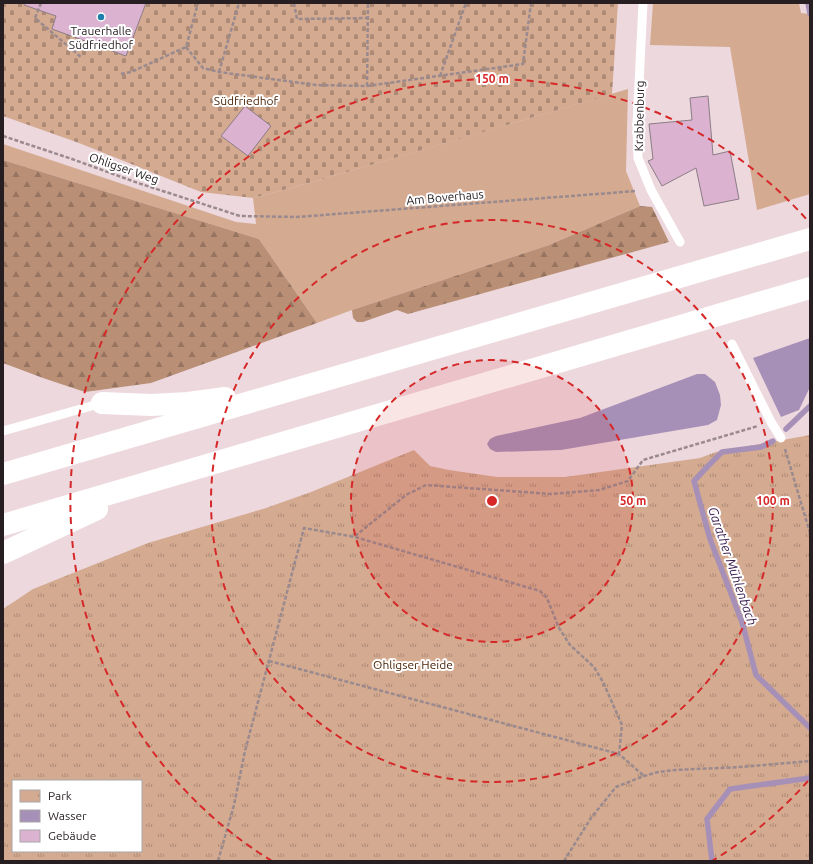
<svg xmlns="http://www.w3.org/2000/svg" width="813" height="864" font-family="Ubuntu,sans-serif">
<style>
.green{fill:#d4aa91}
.forest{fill:url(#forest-firs)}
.cemetery{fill:url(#cemetery-stones)}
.park{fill:url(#park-tufts);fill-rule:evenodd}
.water{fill:#a790b7}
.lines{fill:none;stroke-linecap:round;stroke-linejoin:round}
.stream{stroke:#a790b7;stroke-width:5.5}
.building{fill:#dbb2d0;stroke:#8b7d87}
.path{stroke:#9a8a8e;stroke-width:2.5;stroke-dasharray:4 2;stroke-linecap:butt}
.lane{stroke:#fff;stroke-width:9}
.highway{stroke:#fff;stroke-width:22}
.ring{fill:none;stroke:#d62828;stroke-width:2;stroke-dasharray:7 5}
.poi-dot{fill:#2080ac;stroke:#fff;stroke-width:1.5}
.labels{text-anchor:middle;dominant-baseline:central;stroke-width:4;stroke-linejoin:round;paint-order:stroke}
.poi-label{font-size:12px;fill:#261e20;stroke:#fff}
.park-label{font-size:12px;fill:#461e00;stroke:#fff}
.street-label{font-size:12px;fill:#261e20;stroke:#fff}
.water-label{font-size:13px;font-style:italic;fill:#3a1b4d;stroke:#fff}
.centre{fill:#d62828;stroke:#fff;stroke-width:2}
.ring-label{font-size:12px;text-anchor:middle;font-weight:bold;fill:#d62828;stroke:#fff;stroke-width:4;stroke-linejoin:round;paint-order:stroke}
</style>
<defs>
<pattern id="forest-firs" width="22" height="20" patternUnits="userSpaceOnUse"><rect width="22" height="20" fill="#b98f76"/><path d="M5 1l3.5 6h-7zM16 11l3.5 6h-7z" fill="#967460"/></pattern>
<pattern id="cemetery-stones" width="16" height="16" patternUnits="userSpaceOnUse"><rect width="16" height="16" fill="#d4aa91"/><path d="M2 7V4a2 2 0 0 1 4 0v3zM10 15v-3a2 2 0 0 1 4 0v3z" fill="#ac8a76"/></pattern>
<pattern id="park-tufts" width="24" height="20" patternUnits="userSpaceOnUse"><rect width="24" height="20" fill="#d4aa91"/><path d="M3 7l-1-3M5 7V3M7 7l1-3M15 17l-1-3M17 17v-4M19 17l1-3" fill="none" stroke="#ac8a76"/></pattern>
</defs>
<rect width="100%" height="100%" fill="#edd8dd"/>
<!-- green -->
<path class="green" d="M 653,3 L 799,3 L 801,13 L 810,14 L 810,194 L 757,210 L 730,47 L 650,45 Z
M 628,89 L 626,171 L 640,206 L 549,245 L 352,310 L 317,323 L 259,239 L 3,160 L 3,144 L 236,222 L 256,224 L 253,198 L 313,182 Z"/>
<!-- forest -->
<path class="forest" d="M 3,160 L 259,239 L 317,323 L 151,383 L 85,392 L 43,378 L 3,363 Z
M 640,206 L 652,207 L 669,242 L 408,314 L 397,310 L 363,322 L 357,322 L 353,318 L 352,310 L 549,245 Z"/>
<!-- cemetery -->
<path class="cemetery" d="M 3,3 L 618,3 L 612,94 L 313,182 L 253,198 L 201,192 L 79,143 L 3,116 Z"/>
<!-- park -->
<path class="park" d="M 810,435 L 810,861 L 3,861 L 3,609 L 33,589 L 148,543 L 266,508 L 311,492 L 414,450 L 430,466 L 449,470 L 497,477 L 565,477 L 700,458 L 716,452 ZM 13,781 L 141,781 L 141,851 L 13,851 Z"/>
<!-- water -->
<path class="water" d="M 810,338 L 810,387 L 799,410 L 781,417 L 753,358 Z
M 697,374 L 705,374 L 715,382 L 720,395 L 721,405 L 717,420 L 708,425 L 561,450 L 496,452 L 490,449 L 487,444 L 490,439 L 496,436 L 580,418 Z"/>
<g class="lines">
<!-- stream -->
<path class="stream" d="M 808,3 L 810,14
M 786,429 L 810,406
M 773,441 L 761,447 L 722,452 L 708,466 L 694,481 L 710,539 L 742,622 L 756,675 L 810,728
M 712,861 L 707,819 L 730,789 L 810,778"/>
</g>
<!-- building -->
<path class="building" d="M 24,3 L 146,3 L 126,56 L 52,29 L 56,16 L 24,5 Z
M 708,96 L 713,155 L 730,151 L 739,199 L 704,206 L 696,168 L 662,186 L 648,161 L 653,159 L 649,124 L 692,120 L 690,98 Z
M 245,106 L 271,126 L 248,156 L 221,136 Z"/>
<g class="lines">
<!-- path -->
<path class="path" d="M 41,3 L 35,18 L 82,58
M 294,3 L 297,19 L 368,18
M 186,47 L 203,68 L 219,72 L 316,85 L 367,86 L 523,64 L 531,3
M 219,72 L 239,3
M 121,74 L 131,72 L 186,47 L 198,3
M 440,76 L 466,3
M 367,86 L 368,3
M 3,136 L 72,159 L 138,183 L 240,216 L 297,217 L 636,191
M 785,449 L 810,533
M 355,536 L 406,495 L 426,485 L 551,494 L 599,490 L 628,481 L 643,460 L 758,426
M 269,661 L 619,754 L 644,776
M 218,861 L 234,805 L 245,751 L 304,528 L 355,537 L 540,591 L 547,598 L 559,628 L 570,645 L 594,667 L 603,682 L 622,725 L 619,754
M 564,861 L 591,818 L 616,787 L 644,776 L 658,772 L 675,770 L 741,767 L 810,761"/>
<!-- lane -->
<path class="lane" d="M 643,3 L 637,124 L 638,158 L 651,190 L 680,242
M 732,344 L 771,422 L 781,438
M 3,431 L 102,403"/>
<!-- highway -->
<path class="highway" d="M 102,403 L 151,405 L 188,403 L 225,398
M 3,474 L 810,239
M 3,525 L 810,288
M 3,553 L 97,509"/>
</g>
<!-- distance rings -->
<circle cx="492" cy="501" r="141" fill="#d62828" fill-opacity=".12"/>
<g class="ring">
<circle cx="492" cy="501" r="141"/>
<circle cx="492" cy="501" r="281"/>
<path d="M808 781A422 422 0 0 1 712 861M272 861A422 422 0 1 1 808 221"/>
</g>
<!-- markers -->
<circle class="poi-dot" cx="101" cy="17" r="4"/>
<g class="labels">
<!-- poi labels -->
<g class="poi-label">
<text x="101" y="30">Trauerhalle<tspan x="101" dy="14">Südfriedhof</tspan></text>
</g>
<!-- park labels -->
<g class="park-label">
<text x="246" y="100">Südfriedhof</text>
<text x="413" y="664">Ohligser Heide</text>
</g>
<!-- street labels -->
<g class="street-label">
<text transform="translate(639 116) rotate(-89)">Krabbenburg</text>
<text transform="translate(124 168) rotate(19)">Ohligser Weg</text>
<text transform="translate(445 197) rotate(-5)">Am Boverhaus</text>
</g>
<!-- water labels -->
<g class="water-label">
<text transform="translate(733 566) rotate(71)">Garather Mühlenbach</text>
</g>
</g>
<circle cx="492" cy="501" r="6" class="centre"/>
<g class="ring-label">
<text x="492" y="83">150 m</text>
<text x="633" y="505">50 m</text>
<text x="773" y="505">100 m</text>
</g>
<!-- border -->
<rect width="813" height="864" fill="none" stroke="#261e20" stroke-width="8"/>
<!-- legend -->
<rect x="12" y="780" width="130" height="72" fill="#ffffff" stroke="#a8a5a6"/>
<rect x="20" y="790" width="20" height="12" fill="url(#park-tufts)" stroke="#a8a5a6"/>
<text x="48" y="800" font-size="12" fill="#261e20">Park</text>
<rect x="20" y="810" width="20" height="12" fill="#a790b7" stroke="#a8a5a6"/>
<text x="48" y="820" font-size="12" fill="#261e20">Wasser</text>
<rect x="20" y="830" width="20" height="12" fill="#dbb2d0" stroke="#a8a5a6"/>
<text x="48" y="840" font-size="12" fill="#261e20">Gebäude</text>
</svg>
